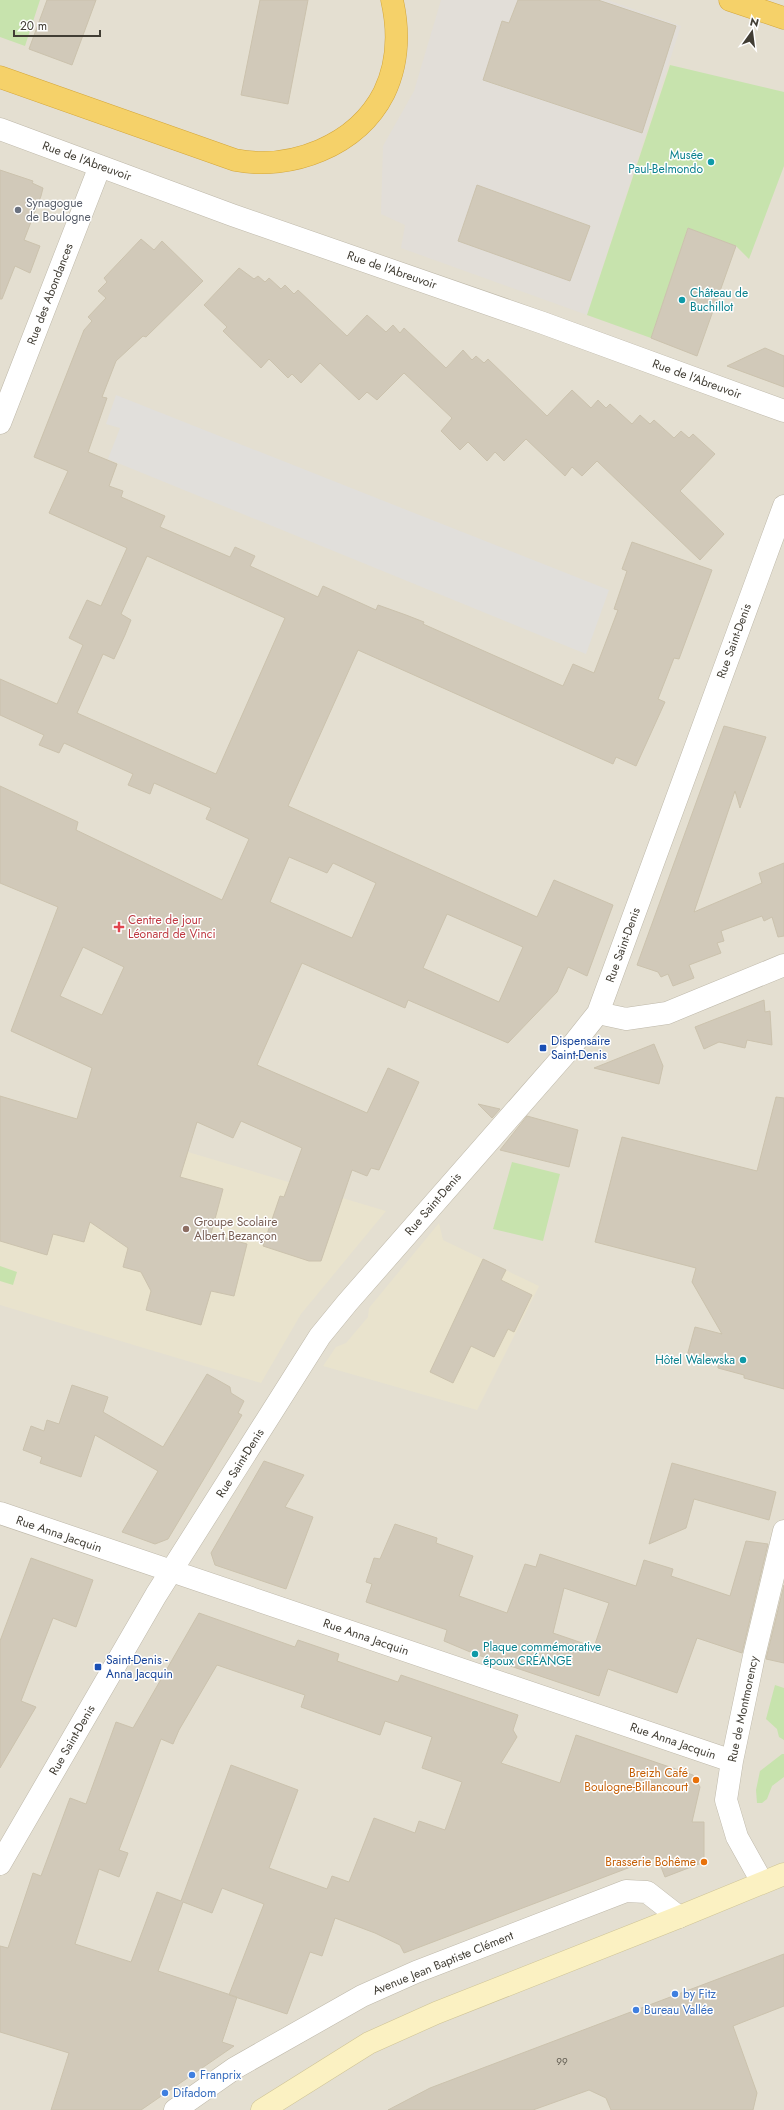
<svg xmlns="http://www.w3.org/2000/svg" width="784" height="2110" font-family="Jost,sans-serif">
<style>
.residential{fill:#e4dfd1}
.industrial{fill:#e2ded8}
.education{fill:#e9e3cd}
.green{fill:#c7e3ad}
.parking{fill:#e1dfdb}
.building{fill:#d1c9b9;stroke:#cbc2ad;fill-rule:evenodd}
.lines{fill:none;stroke-linecap:round;stroke-linejoin:round}
.street-casing{stroke:#beb8a9;stroke-width:23}
.secondary-casing{stroke:#cec395;stroke-width:23}
.highway-casing{stroke:#d3a63a;stroke-width:23}
.street{stroke:#fff;stroke-width:22}
.secondary{stroke:#fbf1c2;stroke-width:22}
.highway{stroke:#f5d169;stroke-width:22}
.culture-dot{fill:#0f9aa8;stroke:#fff;stroke-width:1.5}
.worship-dot{fill:#6b7280;stroke:#fff;stroke-width:1.5}
.health-dot{fill:#e0444e;stroke:#fff;stroke-width:1.5}
.transit-dot{fill:#1a4fb4;stroke:#fff;stroke-width:1.5}
.education-dot{fill:#8d6e63;stroke:#fff;stroke-width:1.5}
.food-dot{fill:#e8710a;stroke:#fff;stroke-width:1.5}
.shop-dot{fill:#3f7fe0;stroke:#fff;stroke-width:1.5}
.labels{text-anchor:middle;dominant-baseline:central;stroke-width:3;stroke-linejoin:round;paint-order:stroke}
.number-label{font-size:10px;fill:#656055}
.culture-label{font-size:12px;fill:#0d838f;stroke:#fff;text-anchor:end}
.street-label{font-size:12px;fill:#413d34;stroke:#fff}
.worship-label{font-size:12px;fill:#5b616d;stroke:#fff;text-anchor:start}
.health-label{font-size:12px;fill:#be3a42;stroke:#fff;text-anchor:start}
.transit-label{font-size:12px;fill:#164399;stroke:#fff;text-anchor:start}
.education-label{font-size:12px;fill:#785e54;stroke:#fff;text-anchor:start}
.food-label{font-size:12px;fill:#c56008;stroke:#fff;text-anchor:end}
.shop-label{font-size:12px;fill:#366cbe;stroke:#fff;text-anchor:start}
</style>
<rect width="100%" height="100%" fill="#f0ede3"/>
<!-- residential -->
<path class="residential" d="M 0,0 L 784,0 L 784,2110 L 0,2110 Z"/>
<!-- industrial -->
<path class="industrial" d="M 441,0 L 608,0 L 681,26 L 587,315 L 401,248 L 405,225 L 381,214 L 383,146 L 414,91 Z"/>
<!-- education -->
<path class="education" d="M 0,1096 L 386,1211 L 301,1314 L 261,1383 L 0,1305 Z
M 439,1223 L 443,1240 L 539,1286 L 477,1410 L 323,1366 L 336,1347 L 346,1343 L 368,1317 L 369,1308 Z"/>
<!-- green -->
<path class="green" d="M 0,0 L 40,0 L 25,46 L 0,37 Z
M 670,65 L 784,92 L 784,166 L 749,259 L 736,246 L 688,228 L 651,338 L 587,315 Z
M 512,1162 L 560,1174 L 543,1241 L 493,1229 Z
M 0,1266 L 17,1272 L 13,1285 L 0,1281 Z
M 775,1685 L 784,1688 L 784,1740 L 779,1737 L 777,1729 L 766,1719 Z
M 782,1754 L 784,1754 L 784,1777 L 772,1786 L 767,1799 L 762,1803 L 757,1803 L 756,1790 L 760,1771 Z"/>
<!-- parking -->
<path class="parking" d="M 116,395 L 609,590 L 586,654 L 108,459 L 120,428 L 106,424 Z"/>
<!-- building -->
<path class="building" d="M 47,0 L 96,0 L 72,65 L 29,49 Z
M 260,0 L 308,0 L 288,104 L 241,95 Z
M 518,0 L 598,0 L 676,26 L 642,133 L 483,80 L 502,21 L 509,23 Z
M 0,170 L 33,181 L 32,183 L 43,188 L 41,196 L 24,240 L 40,246 L 30,273 L 15,266 L 2,299 L 0,299 Z
M 477,185 L 590,226 L 570,281 L 458,241 Z
M 688,228 L 736,246 L 697,356 L 651,338 Z
M 141,239 L 154,250 L 162,241 L 203,281 L 146,337 L 143,336 L 116,361 L 102,397 L 107,398 L 88,452 L 117,464 L 109,486 L 123,491 L 121,497 L 165,516 L 160,527 L 230,557 L 235,547 L 255,556 L 250,566 L 318,597 L 323,586 L 376,610 L 378,605 L 406,615 L 424,622 L 423,624 L 563,686 L 573,664 L 594,673 L 618,610 L 614,609 L 627,571 L 622,569 L 632,542 L 712,570 L 679,659 L 674,658 L 658,699 L 665,702 L 636,766 L 616,757 L 613,764 L 358,650 L 288,806 L 537,917 L 554,880 L 613,905 L 587,976 L 568,967 L 557,992 L 508,1043 L 408,1000 L 405,1008 L 302,963 L 257,1065 L 367,1113 L 388,1068 L 419,1082 L 379,1170 L 371,1168 L 367,1176 L 352,1170 L 321,1261 L 309,1261 L 263,1246 L 280,1196 L 284,1197 L 302,1148 L 241,1121 L 233,1138 L 197,1122 L 180,1177 L 223,1189 L 211,1234 L 247,1244 L 234,1296 L 211,1291 L 201,1325 L 146,1310 L 151,1291 L 141,1272 L 123,1267 L 128,1248 L 90,1222 L 84,1242 L 53,1234 L 47,1255 L 0,1241 L 0,1096 L 77,1119 L 92,1068 L 11,1031 L 58,907 L 0,883 L 0,786 L 78,822 L 76,830 L 222,900 L 249,839 L 206,819 L 211,808 L 154,783 L 150,794 L 128,785 L 133,774 L 64,743 L 59,753 L 39,745 L 44,735 L 0,715 L 0,679 L 57,704 L 83,645 L 69,638 L 87,600 L 101,606 L 127,548 L 49,513 L 68,471 L 34,457 L 84,330 L 92,321 L 88,317 L 106,298 L 98,291 L 107,282 L 104,278 ZM 147,556 L 285,618 L 216,774 L 77,713 L 103,654 L 114,659 L 125,635 L 131,620 L 121,614 ZM 289,857 L 327,873 L 333,863 L 376,883 L 352,938 L 270,902 ZM 447,914 L 523,947 L 499,1002 L 423,968 ZM 83,947 L 124,967 L 102,1015 L 60,996 Z
M 239,268 L 254,279 L 258,276 L 265,282 L 269,278 L 281,289 L 285,285 L 294,294 L 298,290 L 347,336 L 367,315 L 386,332 L 393,325 L 400,333 L 404,328 L 446,368 L 463,350 L 472,360 L 476,356 L 484,363 L 488,359 L 547,416 L 572,390 L 591,408 L 598,400 L 606,408 L 610,404 L 632,424 L 640,415 L 650,424 L 654,420 L 674,438 L 681,431 L 689,438 L 693,434 L 715,454 L 680,491 L 724,534 L 700,560 L 597,461 L 582,476 L 572,467 L 565,476 L 526,439 L 504,461 L 495,452 L 487,461 L 468,442 L 460,450 L 441,431 L 452,418 L 404,373 L 377,400 L 367,392 L 359,400 L 320,363 L 301,383 L 292,374 L 288,378 L 269,359 L 261,368 L 223,331 L 227,327 L 204,305 Z
M 765,348 L 784,356 L 784,387 L 727,366 Z
M 724,726 L 766,737 L 740,808 L 735,791 L 694,912 L 762,883 L 759,873 L 784,863 L 784,936 L 778,937 L 772,917 L 764,921 L 762,916 L 721,931 L 724,941 L 717,943 L 721,953 L 689,965 L 694,978 L 673,986 L 668,974 L 661,977 L 658,972 L 637,965 Z
M 764,1000 L 765,1012 L 770,1011 L 772,1045 L 747,1040 L 745,1048 L 719,1042 L 704,1049 L 695,1027 Z
M 654,1044 L 663,1066 L 659,1084 L 594,1068 Z
M 776,1097 L 784,1098 L 784,1389 L 744,1378 L 744,1375 L 718,1368 L 718,1365 L 687,1356 L 695,1327 L 722,1334 L 692,1282 L 696,1268 L 595,1242 L 622,1137 L 757,1171 Z
M 478,1104 L 500,1109 L 492,1118 Z
M 527,1116 L 578,1130 L 569,1167 L 500,1150 Z
M 483,1259 L 506,1270 L 501,1280 L 532,1295 L 514,1332 L 508,1329 L 494,1357 L 471,1346 L 453,1383 L 430,1372 Z
M 207,1374 L 230,1387 L 231,1393 L 244,1401 L 238,1413 L 242,1415 L 168,1539 L 155,1544 L 122,1532 L 158,1471 L 95,1435 L 81,1477 L 40,1463 L 42,1457 L 23,1450 L 31,1426 L 44,1431 L 47,1420 L 59,1424 L 72,1385 L 108,1397 L 103,1412 L 163,1447 Z
M 264,1461 L 304,1475 L 285,1507 L 313,1517 L 286,1589 L 215,1565 L 211,1553 Z
M 672,1463 L 776,1492 L 769,1520 L 694,1499 L 686,1528 L 649,1544 Z
M 395,1524 L 437,1538 L 436,1543 L 473,1556 L 459,1596 L 507,1613 L 525,1564 L 536,1567 L 540,1554 L 636,1586 L 644,1560 L 673,1569 L 671,1576 L 730,1596 L 746,1541 L 768,1544 L 742,1653 L 697,1638 L 677,1693 L 608,1669 L 599,1696 L 475,1654 L 444,1641 L 447,1630 L 366,1602 L 372,1584 L 366,1582 L 374,1558 L 380,1559 ZM 564,1588 L 609,1603 L 594,1647 L 553,1633 Z
M 31,1558 L 93,1580 L 76,1627 L 53,1618 L 21,1701 L 36,1707 L 0,1768 L 0,1641 Z
M 784,1585 L 784,1663 L 766,1659 Z
M 199,1613 L 295,1647 L 298,1640 L 339,1654 L 337,1661 L 398,1682 L 401,1675 L 518,1715 L 513,1730 L 517,1737 L 501,1763 L 560,1783 L 576,1735 L 693,1775 L 700,1787 L 692,1822 L 704,1822 L 704,1862 L 665,1877 L 657,1857 L 404,1953 L 400,1945 L 375,1933 L 335,1918 L 322,1956 L 310,1952 L 287,2014 L 229,1995 L 264,1904 L 222,1888 L 212,1913 L 183,1902 L 158,1971 L 237,1997 L 222,2042 L 234,2046 L 141,2110 L 51,2110 L 69,2053 L 0,2032 L 0,1946 L 8,1948 L 33,1873 L 41,1876 L 70,1798 L 86,1804 L 116,1722 L 133,1728 ZM 217,1665 L 305,1695 L 301,1707 L 380,1735 L 385,1721 L 432,1737 L 422,1768 L 462,1782 L 445,1830 L 419,1821 L 415,1833 L 374,1818 L 349,1882 L 332,1876 L 327,1889 L 269,1868 L 298,1790 L 231,1765 L 181,1901 L 157,1892 L 131,1962 L 75,1944 L 99,1869 L 119,1877 L 128,1853 L 119,1850 L 161,1739 L 173,1744 L 179,1730 Z
M 784,1954 L 784,2006 L 733,2026 L 757,2093 L 753,2110 L 611,2110 L 606,2098 L 589,2090 L 533,2110 L 388,2110 L 430,2088 Z"/>
<g class="lines">
<defs>
<path id="street" d="M 0,129 L 232,215 L 543,323 L 784,411
M 0,423 L 100,166
M 598,1013 L 626,1019 L 667,1013 L 784,965
M 0,1513 L 732,1761
M 0,1864 L 156,1595 L 320,1336 L 347,1303 L 567,1052 L 598,1013 L 784,506
M 762,1882 L 737,1837 L 726,1800 L 732,1761 L 754,1656 L 784,1531
M 175,2110 L 235,2068 L 362,1996 L 416,1972 L 626,1891 L 647,1892 L 679,1917"/>
<path id="secondary" d="M 262,2110 L 369,2043 L 436,2013 L 679,1917 L 784,1874"/>
<path id="highway" d="M 730,0 L 784,18
M 0,77 L 235,160 C 291,171 357,146 384,93 C 398,64 399,31 392,0"/>
</defs>
<!-- street casing -->
<use href="#street" class="street-casing"/>
<!-- secondary casing -->
<use href="#secondary" class="secondary-casing"/>
<!-- highway casing -->
<use href="#highway" class="highway-casing"/>
<!-- street -->
<use href="#street" class="street"/>
<!-- secondary -->
<use href="#secondary" class="secondary"/>
<!-- highway -->
<use href="#highway" class="highway"/>
</g>
<!-- markers -->
<g class="culture-dot">
<circle cx="711" cy="162" r="4"/>
<circle cx="682" cy="300" r="4"/>
<circle cx="743" cy="1360" r="4"/>
<circle cx="475" cy="1654" r="4"/>
</g>
<circle class="worship-dot" cx="18" cy="210" r="4"/>
<path class="health-dot" d="M117 921h4v4h4v4h-4v4h-4v-4h-4v-4h4z"/>
<g class="transit-dot">
<rect x="539" y="1044" width="8" height="8" rx="2"/>
<rect x="94" y="1663" width="8" height="8" rx="2"/>
</g>
<circle class="education-dot" cx="186" cy="1229" r="4"/>
<g class="food-dot">
<circle cx="696" cy="1780" r="4"/>
<circle cx="704" cy="1862" r="4"/>
</g>
<g class="shop-dot">
<circle cx="675" cy="1994" r="4"/>
<circle cx="636" cy="2010" r="4"/>
<circle cx="192" cy="2075" r="4"/>
<circle cx="165" cy="2093" r="4"/>
</g>
<g class="labels">
<!-- number labels -->
<g class="number-label">
<text x="562" y="2061">99</text>
</g>
<!-- culture labels -->
<g class="culture-label">
<text x="703" y="155">Musée<tspan x="703" dy="14">Paul-Belmondo</tspan></text>
<text x="690" y="293" text-anchor="start">Château de<tspan x="690" dy="14">Buchillot</tspan></text>
<text x="735" y="1360">Hôtel Walewska</text>
<text x="483" y="1647" text-anchor="start">Plaque commémorative<tspan x="483" dy="14">époux CRÉANGE</tspan></text>
</g>
<!-- street labels -->
<g class="street-label">
<text transform="translate(87 161) rotate(20)">Rue de l'Abreuvoir</text>
<text transform="translate(392 270) rotate(19)">Rue de l'Abreuvoir</text>
<text transform="translate(50 294) rotate(-69)">Rue des Abondances</text>
<text transform="translate(697 379) rotate(20)">Rue de l'Abreuvoir</text>
<text transform="translate(734 641) rotate(-70)">Rue Saint-Denis</text>
<text transform="translate(623 945) rotate(-70)">Rue Saint-Denis</text>
<text transform="translate(433 1204) rotate(-49)">Rue Saint-Denis</text>
<text transform="translate(240 1463) rotate(-58)">Rue Saint-Denis</text>
<text transform="translate(59 1534) rotate(19)">Rue Anna Jacquin</text>
<text transform="translate(366 1637) rotate(19)">Rue Anna Jacquin</text>
<text transform="translate(743 1709) rotate(-78)">Rue de Montmorency</text>
<text transform="translate(72 1740) rotate(-60)">Rue Saint-Denis</text>
<text transform="translate(673 1741) rotate(19)">Rue Anna Jacquin</text>
<text transform="translate(443 1963) rotate(-22)">Avenue Jean Baptiste Clément</text>
</g>
<!-- worship labels -->
<g class="worship-label">
<text x="26" y="203">Synagogue<tspan x="26" dy="14">de Boulogne</tspan></text>
</g>
<!-- health labels -->
<g class="health-label">
<text x="128" y="920">Centre de jour<tspan x="128" dy="14">Léonard de Vinci</tspan></text>
</g>
<!-- transit labels -->
<g class="transit-label">
<text x="551" y="1041">Dispensaire<tspan x="551" dy="14">Saint-Denis</tspan></text>
<text x="106" y="1660">Saint-Denis -<tspan x="106" dy="14">Anna Jacquin</tspan></text>
</g>
<!-- education labels -->
<g class="education-label">
<text x="194" y="1222">Groupe Scolaire<tspan x="194" dy="14">Albert Bezançon</tspan></text>
</g>
<!-- food labels -->
<g class="food-label">
<text x="688" y="1773">Breizh Café<tspan x="688" dy="14">Boulogne-Billancourt</tspan></text>
<text x="696" y="1862">Brasserie Bohême</text>
</g>
<!-- shop labels -->
<g class="shop-label">
<text x="683" y="1994">by Fitz</text>
<text x="644" y="2010">Bureau Vallée</text>
<text x="200" y="2075">Franprix</text>
<text x="173" y="2093">Difadom</text>
</g>
</g>
<!-- north arrow -->
<g transform="translate(752 32) rotate(14)" stroke="#ffffff" stroke-width="3" paint-order="stroke">
<path d="M0-3L7 15L0 10L-7 15Z" fill="#413d34"/>
<text y="-6" font-size="11" font-weight="bold" text-anchor="middle" fill="#413d34">N</text>
</g>
<!-- scale -->
<path d="M14 30v6h86v-6" fill="none" stroke="#413d34" stroke-width="2"/>
<text x="20" y="30" font-size="12" fill="#413d34" stroke="#ffffff" stroke-width="3" paint-order="stroke">20 m</text>
</svg>
